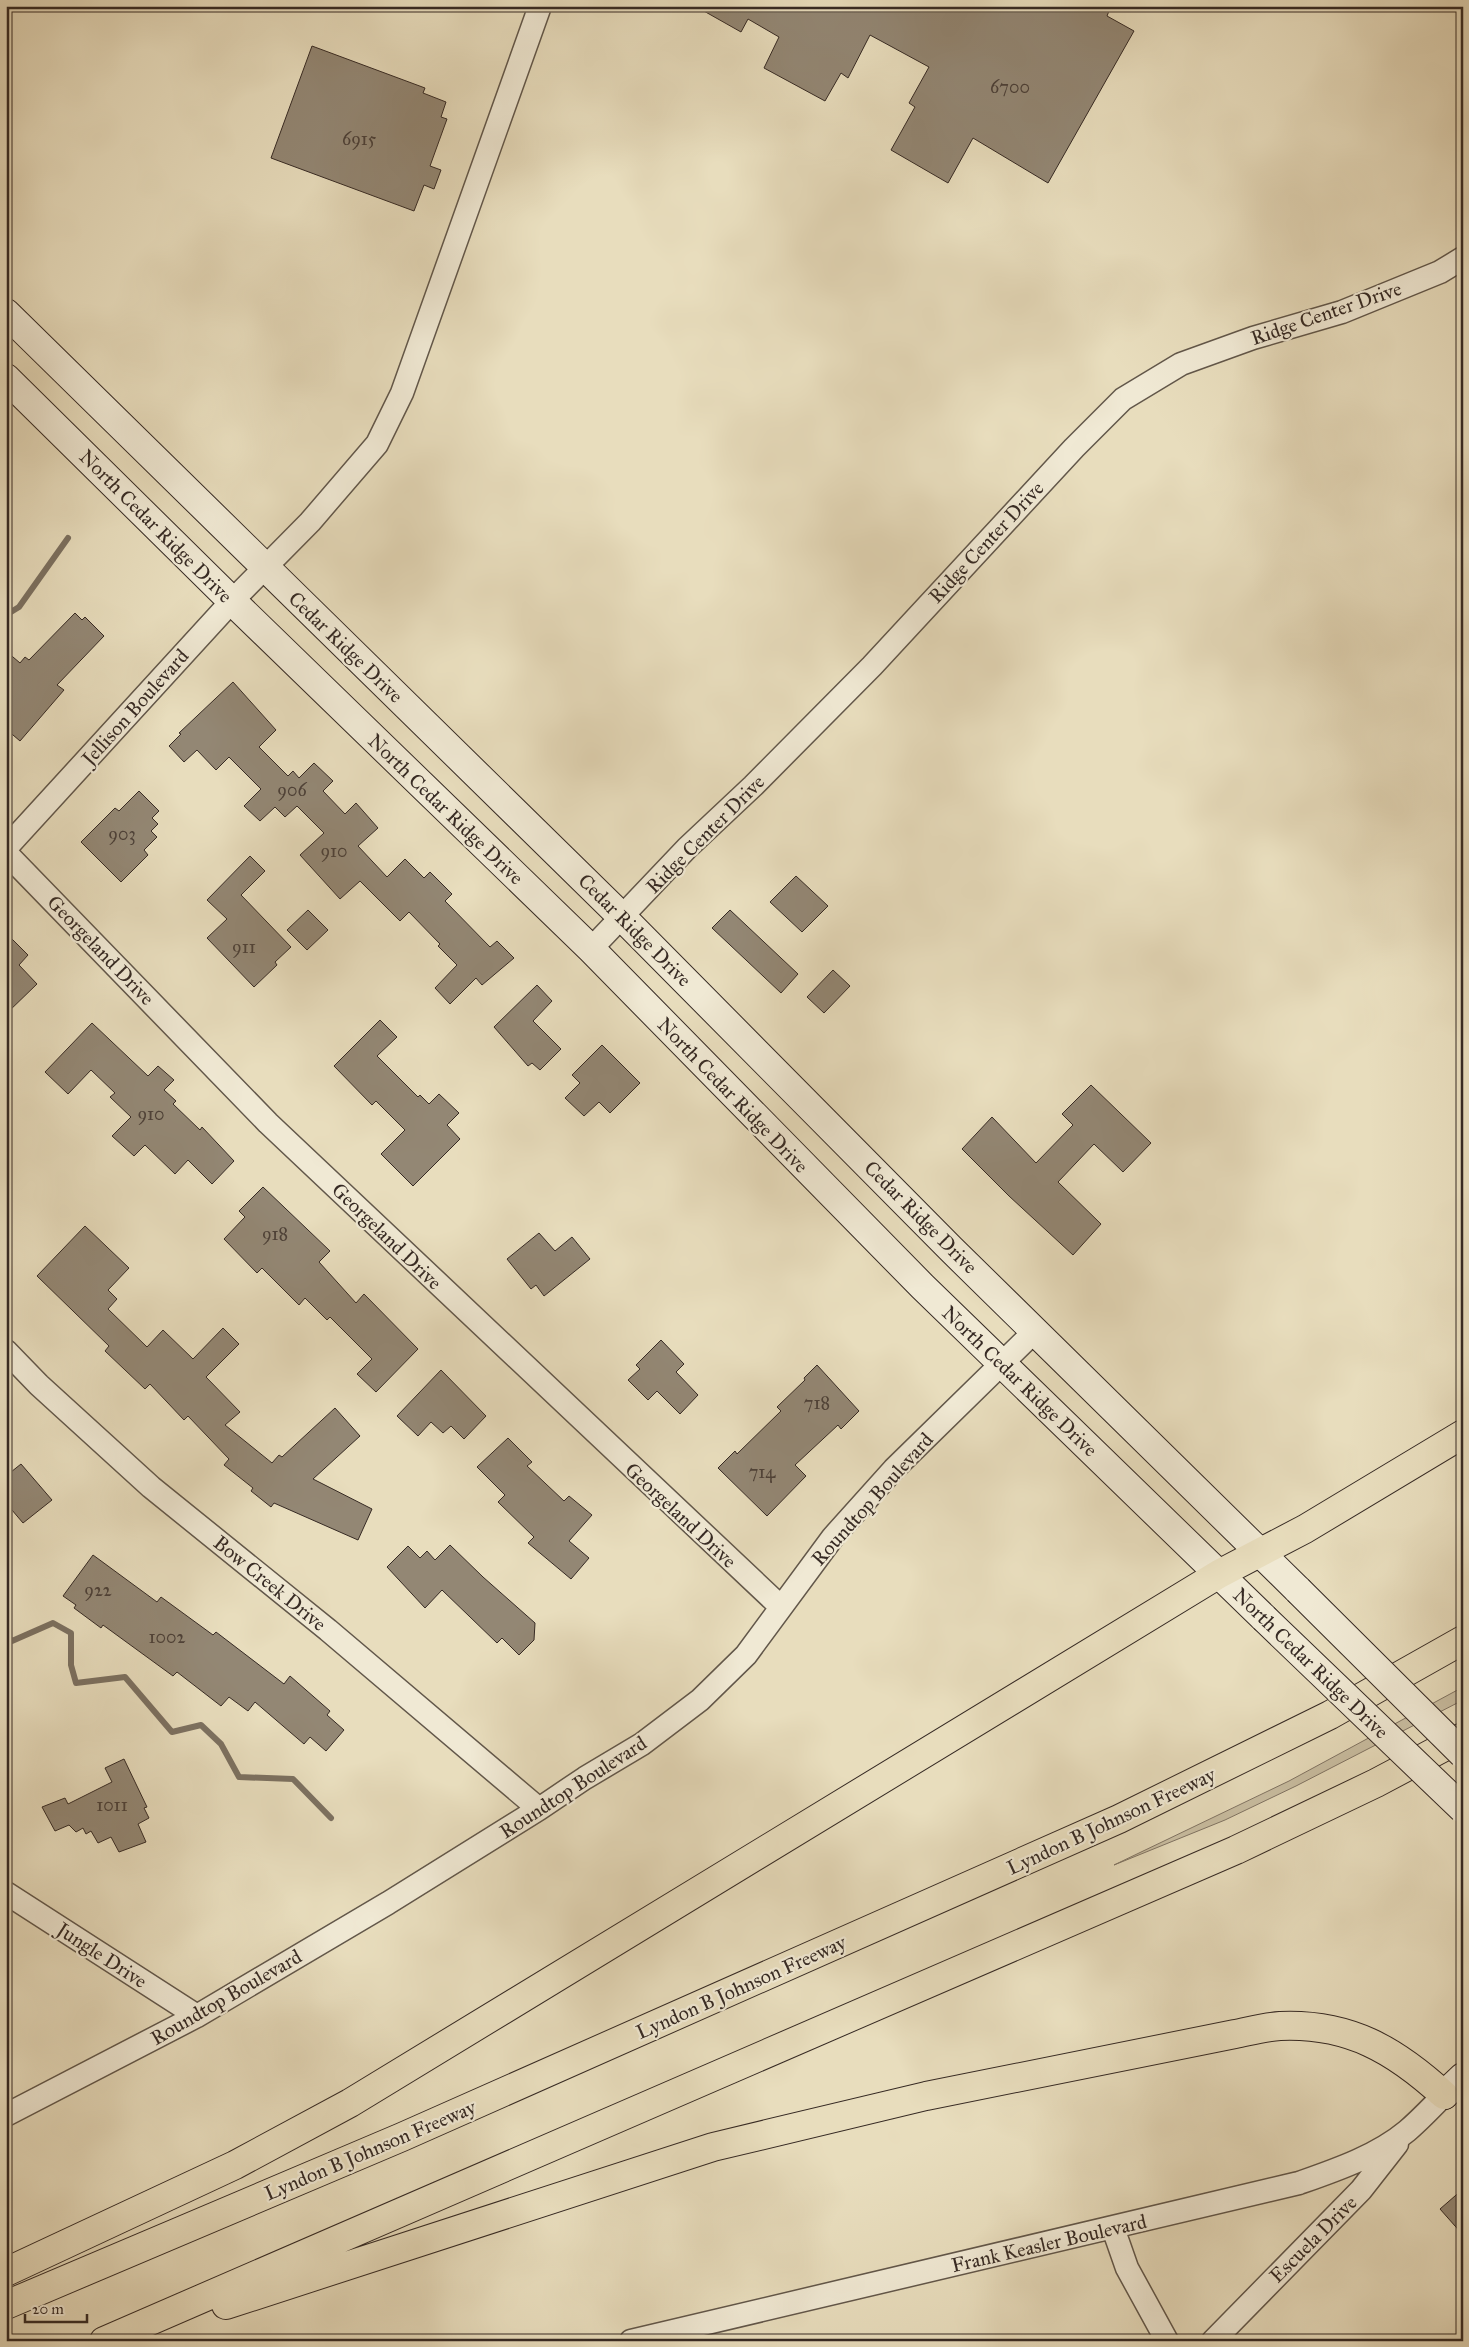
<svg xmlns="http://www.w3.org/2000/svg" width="1469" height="2347" font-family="'IM FELL Great Primer',serif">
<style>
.green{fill:#cabfa3;stroke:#807464}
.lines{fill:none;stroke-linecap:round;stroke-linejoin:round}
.stream{stroke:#7c7161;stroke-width:6}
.building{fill:#938774;stroke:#362a24}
.street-casing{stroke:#62574a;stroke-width:25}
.secondary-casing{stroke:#362a24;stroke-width:30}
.highway-casing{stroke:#362a24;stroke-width:30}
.street{stroke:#f0e9d4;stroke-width:22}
.secondary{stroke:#f0e9d4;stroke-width:28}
.highway{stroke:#e8ddbd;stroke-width:28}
.secondary-bridge-casing{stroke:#362a24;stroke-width:30;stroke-linecap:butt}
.secondary-bridge{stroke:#f0e9d4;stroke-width:28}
.labels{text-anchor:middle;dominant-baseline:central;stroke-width:4.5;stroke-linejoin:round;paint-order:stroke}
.number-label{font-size:18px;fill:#4d4138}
.street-label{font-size:20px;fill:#362a24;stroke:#f0e9d4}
</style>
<rect width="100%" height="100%" fill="#e8ddbd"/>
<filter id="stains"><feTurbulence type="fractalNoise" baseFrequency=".004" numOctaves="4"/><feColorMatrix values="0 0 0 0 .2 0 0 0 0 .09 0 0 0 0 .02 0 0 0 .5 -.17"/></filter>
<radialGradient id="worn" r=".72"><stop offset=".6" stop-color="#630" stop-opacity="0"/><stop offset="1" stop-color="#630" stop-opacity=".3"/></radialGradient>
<!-- green -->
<path class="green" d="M 1463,1687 L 1463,1700 L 1296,1786 L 1225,1820 L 1114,1865 L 1289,1781 Z"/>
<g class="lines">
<!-- stream -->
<path class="stream" d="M 6,615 L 19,607 L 68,538
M 6,1636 L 12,1641 L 53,1623 L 71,1633 L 71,1665 L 76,1683 L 125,1677 L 172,1732 L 201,1725 L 221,1744 L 239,1777 L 293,1779 L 331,1818"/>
</g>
<!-- building -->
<path class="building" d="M 695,6 L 1111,6 L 1107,16 L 1134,31 L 1048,183 L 973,138 L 948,183 L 891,150 L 915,107 L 909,103 L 929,67 L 870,35 L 848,78 L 841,73 L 825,101 L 764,68 L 779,37 L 748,19 L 741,32 Z
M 312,46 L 425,88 L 423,93 L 446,102 L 441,117 L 447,119 L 430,166 L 441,170 L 434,189 L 424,185 L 414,211 L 271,158 Z
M 75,613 L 82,620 L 85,617 L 104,636 L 57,685 L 64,690 L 20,741 L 6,729 L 6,651 L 20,663 L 25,657 L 29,660 Z
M 233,682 L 276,730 L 259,747 L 288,776 L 293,771 L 299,778 L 314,763 L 333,781 L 323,791 L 345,814 L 356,803 L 378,828 L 358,846 L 387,877 L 405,859 L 424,878 L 430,872 L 452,894 L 445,901 L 490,947 L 497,941 L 514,958 L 482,985 L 476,978 L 450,1004 L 435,988 L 457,965 L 438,946 L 440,944 L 409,912 L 400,921 L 360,881 L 340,899 L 300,855 L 324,833 L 297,806 L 285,817 L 275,807 L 260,821 L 244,806 L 261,789 L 229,757 L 216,770 L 197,750 L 184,762 L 169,746 L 181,734 L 179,733 Z
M 139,791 L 159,811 L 152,818 L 158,824 L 151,831 L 157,837 L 144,850 L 148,855 L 121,882 L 81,842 L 115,808 L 119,811 Z
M 250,856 L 265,871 L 241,895 L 291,947 L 275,962 L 277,965 L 254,987 L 207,938 L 227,919 L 207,900 Z
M 796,876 L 828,906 L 802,932 L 770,902 Z
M 308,910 L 328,930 L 307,950 L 287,930 Z
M 730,910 L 798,974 L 781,993 L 712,928 Z
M 6,933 L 28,955 L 19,965 L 37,984 L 6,1014 Z
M 833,970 L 850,986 L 824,1013 L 807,997 Z
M 537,985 L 552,1001 L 533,1021 L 561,1049 L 540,1070 L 532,1063 L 528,1066 L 494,1027 Z
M 380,1020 L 397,1037 L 377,1056 L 418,1097 L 420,1095 L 429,1104 L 439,1094 L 459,1113 L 447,1125 L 460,1139 L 413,1186 L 381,1154 L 405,1130 L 376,1101 L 372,1105 L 334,1066 Z
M 92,1023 L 148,1076 L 158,1066 L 174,1080 L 164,1090 L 176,1101 L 173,1104 L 200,1130 L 202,1127 L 234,1161 L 212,1184 L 188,1160 L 175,1174 L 145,1145 L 134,1156 L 112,1136 L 131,1117 L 110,1097 L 115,1093 L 91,1070 L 68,1094 L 45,1072 Z
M 602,1045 L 640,1083 L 610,1113 L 599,1102 L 584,1116 L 565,1098 L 580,1083 L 572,1075 Z
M 1091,1085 L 1151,1143 L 1123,1172 L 1094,1144 L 1058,1182 L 1101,1224 L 1073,1255 L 1009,1196 L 962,1149 L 992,1117 L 1036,1163 L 1073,1125 L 1062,1114 Z
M 263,1187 L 330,1251 L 319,1262 L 356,1303 L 364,1294 L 418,1349 L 376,1392 L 357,1374 L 372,1359 L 330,1317 L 327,1320 L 305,1298 L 299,1305 L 262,1268 L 257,1273 L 224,1239 L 245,1217 L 239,1211 Z
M 85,1226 L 129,1268 L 108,1290 L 117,1299 L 108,1309 L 147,1347 L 163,1330 L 193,1359 L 223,1328 L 239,1344 L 206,1377 L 240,1412 L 225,1425 L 272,1463 L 279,1455 L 282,1457 L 335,1408 L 360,1436 L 313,1479 L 372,1509 L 358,1540 L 274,1503 L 271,1507 L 251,1491 L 253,1488 L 224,1465 L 229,1459 L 188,1416 L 184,1420 L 150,1384 L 145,1389 L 105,1351 L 109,1346 L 37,1276 Z
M 539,1233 L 555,1251 L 572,1237 L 590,1259 L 544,1296 L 536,1285 L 531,1289 L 507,1259 Z
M 661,1340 L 684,1364 L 676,1372 L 698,1395 L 680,1414 L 657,1391 L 648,1400 L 628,1380 L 640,1369 L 636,1365 Z
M 817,1365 L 859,1411 L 841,1429 L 838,1425 L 795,1465 L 806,1476 L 767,1516 L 718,1468 L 735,1451 L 737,1454 L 781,1411 L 777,1407 L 805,1380 L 804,1378 Z
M 441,1370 L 486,1416 L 464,1439 L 451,1426 L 443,1433 L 431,1422 L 418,1436 L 397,1416 Z
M 508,1438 L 532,1462 L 527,1466 L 564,1501 L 569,1496 L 592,1515 L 569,1541 L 589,1558 L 571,1579 L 528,1543 L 534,1537 L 498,1502 L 505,1495 L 477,1467 Z
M 21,1464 L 52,1500 L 23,1523 L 6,1503 L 6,1476 Z
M 450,1545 L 483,1577 L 535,1623 L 534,1640 L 519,1655 L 502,1638 L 497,1643 L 442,1590 L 425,1608 L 387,1567 L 408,1546 L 420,1558 L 427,1551 L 435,1560 Z
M 93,1555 L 157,1602 L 161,1597 L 213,1635 L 216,1632 L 284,1684 L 290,1676 L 330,1711 L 327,1715 L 344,1730 L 326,1751 L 310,1737 L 304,1744 L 255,1702 L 248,1711 L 229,1697 L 221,1706 L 177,1672 L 173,1676 L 103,1625 L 101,1628 L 74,1608 L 76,1605 L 63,1596 Z
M 124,1759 L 147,1807 L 144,1808 L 149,1818 L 138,1824 L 146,1842 L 119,1852 L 111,1837 L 98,1843 L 91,1831 L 86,1834 L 83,1828 L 76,1832 L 69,1825 L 55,1831 L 42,1807 L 65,1798 L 68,1804 L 112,1782 L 105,1768 Z
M 1463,2189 L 1463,2235 L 1440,2209 Z"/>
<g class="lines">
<defs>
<path id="street" d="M 6,848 L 232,601 L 310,522 L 377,444 L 402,393 L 540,6
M 6,853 L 268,1123 L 781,1607
M 591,949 L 687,848 L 753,786 L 872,666 L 1074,448 L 1123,399 L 1181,364 L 1253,338 L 1342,312 L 1440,272 L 1463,258
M 6,1351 L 39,1385 L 151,1487 L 328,1630 L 539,1809
M 6,1893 L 197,2016
M 6,2115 L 197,2016 L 388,1903 L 539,1809 L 585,1778 L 642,1744 L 700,1700 L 746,1655 L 833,1537 L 894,1469 L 1036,1330
M 1113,2228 L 1127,2268 L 1167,2341
M 631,2341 L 1299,2183 C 1336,2170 1377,2156 1407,2131 C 1420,2120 1432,2107 1444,2095
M 1213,2341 L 1361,2190 L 1397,2144"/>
<path id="secondary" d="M 6,313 L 623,918 L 951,1249 L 1298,1590
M 6,378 L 232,601 L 591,949 L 922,1286 L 1264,1618
M 1444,2095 L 1463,2077"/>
<path id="highway" d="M 6,2272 L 235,2165 L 350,2103 L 1219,1574 L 1305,1529 L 1463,1434
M 6,2305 L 402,2137 L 1119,1819 L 1330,1715 L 1463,1640
M 226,2305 L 713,2147 L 926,2096 L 1235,2034 C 1250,2031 1265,2027 1280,2026 C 1349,2023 1395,2050 1444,2095
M 104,2341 L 1236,1850 L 1376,1783 L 1463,1737"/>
</defs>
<!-- street casing -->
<use href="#street" class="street-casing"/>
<!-- secondary casing -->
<use href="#secondary" class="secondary-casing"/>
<!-- highway casing -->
<use href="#highway" class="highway-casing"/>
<!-- street -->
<use href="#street" class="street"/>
<!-- secondary -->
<use href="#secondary" class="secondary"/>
<!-- highway -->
<use href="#highway" class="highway"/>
<defs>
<path id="secondary-bridge" d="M 1298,1590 L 1463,1754
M 1264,1618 L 1463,1809"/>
</defs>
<!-- secondary-bridge casing -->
<use href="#secondary-bridge" class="secondary-bridge-casing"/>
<!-- secondary-bridge -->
<use href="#secondary-bridge" class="secondary-bridge"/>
</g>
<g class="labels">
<!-- number labels -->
<g class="number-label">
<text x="1010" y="87">6700</text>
<text x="359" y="139">6915</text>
<text x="292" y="790">906</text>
<text x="122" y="834">903</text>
<text x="334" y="851">910</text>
<text x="244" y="947">911</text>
<text x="151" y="1114">910</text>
<text x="275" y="1234">918</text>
<text x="817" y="1403">718</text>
<text x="762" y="1472">714</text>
<text x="98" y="1590">922</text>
<text x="167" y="1637">1002</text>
<text x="112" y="1805">1011</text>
</g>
<!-- street labels -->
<g class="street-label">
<text transform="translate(1326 313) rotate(-19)">Ridge Center Drive</text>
<text transform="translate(156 526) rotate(45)">North Cedar Ridge Drive</text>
<text transform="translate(986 542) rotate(-47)">Ridge Center Drive</text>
<text transform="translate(346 647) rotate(44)">Cedar Ridge Drive</text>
<text transform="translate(135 707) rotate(-48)">Jellison Boulevard</text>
<text transform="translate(446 809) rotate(44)">North Cedar Ridge Drive</text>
<text transform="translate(705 834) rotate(-45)">Ridge Center Drive</text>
<text transform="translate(635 930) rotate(45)">Cedar Ridge Drive</text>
<text transform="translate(101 950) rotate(46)">Georgeland Drive</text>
<text transform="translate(733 1095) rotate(46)">North Cedar Ridge Drive</text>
<text transform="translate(921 1217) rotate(45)">Cedar Ridge Drive</text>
<text transform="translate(387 1236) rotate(44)">Georgeland Drive</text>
<text transform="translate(1020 1381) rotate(44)">North Cedar Ridge Drive</text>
<text transform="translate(872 1499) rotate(-48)">Roundtop Boulevard</text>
<text transform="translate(681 1515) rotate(43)">Georgeland Drive</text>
<text transform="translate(270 1583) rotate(39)">Bow Creek Drive</text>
<text transform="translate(1311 1663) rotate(44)">North Cedar Ridge Drive</text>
<text transform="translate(573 1787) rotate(-33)">Roundtop Boulevard</text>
<text transform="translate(1111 1821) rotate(-25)">Lyndon B Johnson Freeway</text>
<text transform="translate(102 1955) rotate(33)">Jungle Drive</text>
<text transform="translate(741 1987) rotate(-24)">Lyndon B Johnson Freeway</text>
<text transform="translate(226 1997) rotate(-30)">Roundtop Boulevard</text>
<text transform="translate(370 2150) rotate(-23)">Lyndon B Johnson Freeway</text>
<text transform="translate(1313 2239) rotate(-45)">Escuela Drive</text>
<text transform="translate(1049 2243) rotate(-13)">Frank Keasler Boulevard</text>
</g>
</g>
<!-- margin -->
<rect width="1469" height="2347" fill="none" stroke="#e8ddbd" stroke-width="25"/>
<rect x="8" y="8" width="1454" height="2332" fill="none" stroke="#362a24" stroke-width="2.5"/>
<rect x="12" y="12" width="1444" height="2322" fill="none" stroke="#362a24"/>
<!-- scale -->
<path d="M25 2314v8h62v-8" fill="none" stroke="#362a24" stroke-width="2.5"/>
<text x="32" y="2314" font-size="15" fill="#362a24" stroke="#f0e9d4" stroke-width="4" paint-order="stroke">20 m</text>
<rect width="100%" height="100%" filter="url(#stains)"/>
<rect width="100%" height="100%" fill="url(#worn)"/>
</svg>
